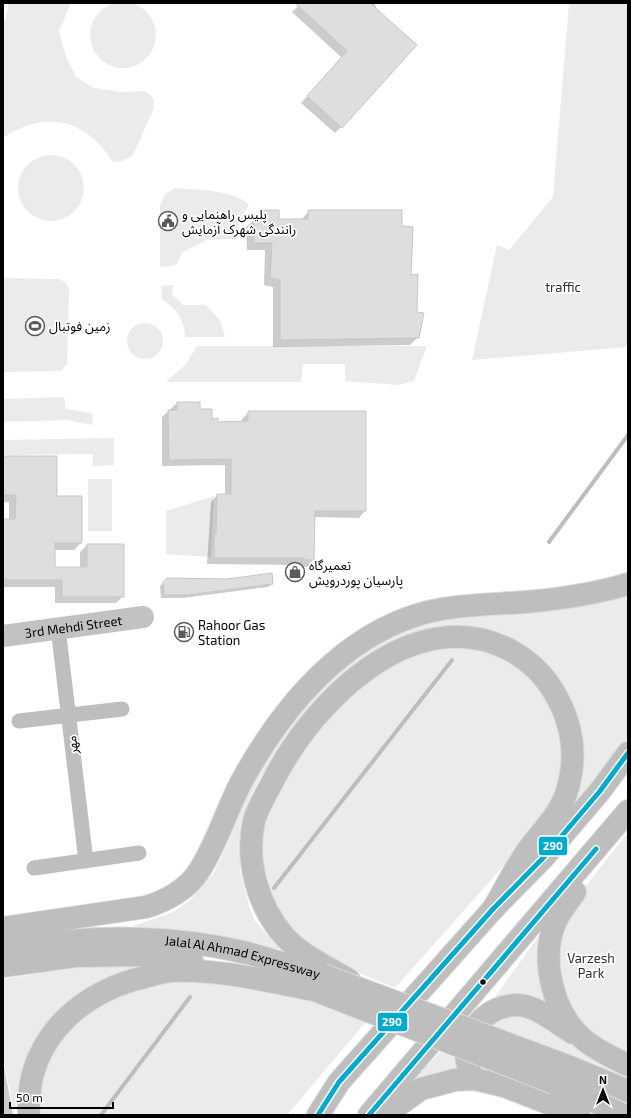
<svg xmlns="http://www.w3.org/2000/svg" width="631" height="1118" font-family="'Exo 2','Noto Sans Arabic',sans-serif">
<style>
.green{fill:#ebebeb}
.shadow{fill:#0003}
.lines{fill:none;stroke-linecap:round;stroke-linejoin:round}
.stream{stroke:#bdbdbd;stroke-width:4}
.building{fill:#dedede;stroke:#c6c6c6}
.highway-casing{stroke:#dbdbdb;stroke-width:24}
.street{stroke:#bebebe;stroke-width:15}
.secondary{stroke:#c2c2c2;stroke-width:22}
.highway{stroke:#bebebe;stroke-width:22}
.highway-bridge-casing{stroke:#dbdbdb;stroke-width:24;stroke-linecap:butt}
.highway-bridge{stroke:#bebebe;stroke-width:22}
.bus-1-casing{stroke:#fff;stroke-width:8}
.bus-1{stroke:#00a9ce;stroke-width:5}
.bus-dot{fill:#000;stroke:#fff;stroke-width:1.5}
.labels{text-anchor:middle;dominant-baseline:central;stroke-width:3.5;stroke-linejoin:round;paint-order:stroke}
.poi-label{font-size:13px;fill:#000;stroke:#fff;text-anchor:start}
.park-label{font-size:13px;fill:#313131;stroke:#fff}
.street-label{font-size:13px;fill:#000;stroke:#fff}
.line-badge{stroke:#fff;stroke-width:1.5}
.badge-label{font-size:11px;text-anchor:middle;font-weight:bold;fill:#fff}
</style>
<rect width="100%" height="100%" fill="#fff"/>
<!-- green -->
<path class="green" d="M90 35a33 33 0 1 1 66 0a33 33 0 1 1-66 0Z
M 9,3 L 71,3 L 59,31 L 66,57 L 76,77 L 94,88 L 121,92 L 145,91 L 153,98 L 154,108 L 133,155 L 122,161 L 113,162 C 85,119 46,109 3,138 L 3,28 Z
M 569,3 L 628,3 L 628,347 L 472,360 L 497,245 L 509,250 L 553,197 Z
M18 188a33 33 0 1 1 66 0a33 33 0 1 1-66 0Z
M 175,188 C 201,190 227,189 249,204 L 239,224 L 236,239 L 207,240 L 183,252 L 176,265 L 160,267 L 160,205 L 165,194 Z
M 3,278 L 59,279 L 65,282 L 69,288 L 67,364 L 61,371 L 3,372 Z
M 173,285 L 172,294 L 183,305 L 206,305 L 220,320 L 225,337 L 185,337 C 185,320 176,309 162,299 L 161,286 Z
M127 341a18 18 0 1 1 36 0a18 18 0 1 1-36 0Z
M 197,346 L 427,346 L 414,381 L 398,385 L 345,381 L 345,364 L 303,364 L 301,382 L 166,382 L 186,364 Z
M 64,397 L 66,409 L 92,413 L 93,425 L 67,420 L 3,422 L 3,399 Z
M 114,438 L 114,465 L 93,466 L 93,454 L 3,455 L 3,440 Z
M 88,479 L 112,479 L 112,531 L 88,531 Z
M 214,496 L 211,557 L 166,554 L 166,511 Z
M 628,591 L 628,738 L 566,817 L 574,791 L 547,671 L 429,634 L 284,742 L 259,780 L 249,800 L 241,833 L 240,871 L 249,906 L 255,921 L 280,949 L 201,934 L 133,926 L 173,912 L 190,900 L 203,886 L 214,872 L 228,842 L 247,793 L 257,773 L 293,718 L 357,653 L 429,619 Z
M 446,645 L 479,646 L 525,669 L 557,712 L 565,774 L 538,827 L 395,988 L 332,962 L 282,921 L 260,871 L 261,821 L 321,720 L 385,666 Z
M 628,832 L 628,1060 L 588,1035 L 560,996 L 558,934 L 571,905 Z
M 556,912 L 552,1006 L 489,1005 Z
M 100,964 L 145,966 L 66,1005 L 53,1017 L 38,1035 L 29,1051 L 22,1072 L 14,1114 L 3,1056 L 3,979 Z
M 183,977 L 313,1000 L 366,1022 L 287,1115 L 34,1115 L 44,1057 L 98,1001 Z
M 519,1009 L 628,1073 L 628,1082 L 484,1022 Z
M 440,1052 L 460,1060 L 461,1072 L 392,1102 Z"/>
<!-- shadow -->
<path class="shadow" d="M 301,3 L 373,3 L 376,6 L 341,127 L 335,133 L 301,103 L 342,58 L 292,12 Z
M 263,211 L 278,220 L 301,220 L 309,211 L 401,227 L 416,313 L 418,337 L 410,345 L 273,347 L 273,287 L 264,285 L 265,250 L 247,250 L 246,227 L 254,220 L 256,220 Z
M 177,403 L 199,410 L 217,423 L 242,422 L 242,419 L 249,412 L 365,412 L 365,511 L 359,518 L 314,517 L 313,560 L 307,567 L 298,567 L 298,565 L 207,564 L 211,502 L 217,495 L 225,495 L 225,465 L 162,466 L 162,417 Z
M 3,457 L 56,497 L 81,543 L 74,550 L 54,550 L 54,568 L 80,568 L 80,552 L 87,545 L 123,596 L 116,603 L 55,603 L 55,587 L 3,587 L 3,520 L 9,520 L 9,502 L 3,502 Z
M 167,579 L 272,584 L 268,587 L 183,598 L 161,598 L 160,586 Z
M 3,1061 L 13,1114 L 11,1115 L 3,1115 Z"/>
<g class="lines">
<!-- stream -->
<path class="stream" d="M 549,542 L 628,435
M 274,888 L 452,660
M 101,1115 L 190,997"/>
</g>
<!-- building -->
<path class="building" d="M 295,3 L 370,3 L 417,45 L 342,128 L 307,96 L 347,51 Z
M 263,210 L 279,210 L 279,219 L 308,219 L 308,210 L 402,210 L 402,226 L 413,227 L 411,275 L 418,274 L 417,312 L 424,313 L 419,338 L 280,340 L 280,280 L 270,278 L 272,243 L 254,243 L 253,219 L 263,219 Z
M 177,402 L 200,402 L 200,409 L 212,409 L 212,419 L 218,418 L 218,422 L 248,421 L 248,411 L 366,411 L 366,511 L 315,511 L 314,560 L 304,560 L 304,558 L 214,558 L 214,534 L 216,534 L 217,494 L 231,494 L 231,459 L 169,460 L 168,410 L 177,410 Z
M 3,456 L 57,456 L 57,496 L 82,496 L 82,543 L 55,543 L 55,567 L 87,567 L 87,544 L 124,544 L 124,597 L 62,597 L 62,580 L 3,580 L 3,519 L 15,519 L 16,495 L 3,495 Z
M 272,573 L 273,584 L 187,595 L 164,595 L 163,582 L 167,578 L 227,579 Z"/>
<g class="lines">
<defs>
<g id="highway">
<path d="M 575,892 C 568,902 560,912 555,923 C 540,960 553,1013 583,1039 C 596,1050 613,1058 628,1065"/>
<path d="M 3,928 L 146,907 C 166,901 188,889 199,871 C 218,842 227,807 244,777 C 272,727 308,679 355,646 C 372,634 391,624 411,617 C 447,604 488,605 526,602 C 561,599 594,594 628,584"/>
<path id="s2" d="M 3,949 C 84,935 167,934 247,953 C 273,960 298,968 323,975"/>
<path d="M 3,966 L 76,956 L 145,955 L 192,960"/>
<path d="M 349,980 C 328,967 301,955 285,937 C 258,907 245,861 254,821 C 258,806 267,793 274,779 C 314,701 412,602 508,649 C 527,659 543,673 554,692 C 573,724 578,758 566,794 C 559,814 543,830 530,847 C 516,866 505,889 493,909"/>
<path d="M 565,1065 L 628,1091"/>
<path d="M 475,1079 C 449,1046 485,998 525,1006 C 542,1010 558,1024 573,1033"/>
<path d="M 554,1083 L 624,1115"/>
<path d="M 29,1115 C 25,1047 71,999 133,980 C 146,977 159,972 172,971 C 220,969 267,981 314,990"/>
<path d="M 318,1115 L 339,1082 L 493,909 L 543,858 L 600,791 L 628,753"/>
<path d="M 369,1115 L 628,811"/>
<path d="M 385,1115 L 421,1089 L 455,1080 L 475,1079 L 504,1086 L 579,1115"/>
</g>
</defs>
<!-- highway casing -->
<use href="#highway" class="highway-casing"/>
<!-- street -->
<path class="street" d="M 58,628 L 86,861
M 19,721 L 122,709
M 34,868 L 139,853"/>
<!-- secondary -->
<path class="secondary" id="s1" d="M 3,636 L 143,617"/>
<!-- highway -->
<use href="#highway" class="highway"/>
<defs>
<path id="highway-bridge" d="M 323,975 L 565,1065
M 314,990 L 554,1083"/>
</defs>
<!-- highway-bridge casing -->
<use href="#highway-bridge" class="highway-bridge-casing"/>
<!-- highway-bridge -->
<use href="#highway-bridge" class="highway-bridge"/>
<defs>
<path id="bus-1" d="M 318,1115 L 339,1082 L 493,909 L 543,858 L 600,791 L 628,753
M 369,1115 L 596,849"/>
</defs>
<!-- bus-1 casing -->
<use href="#bus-1" class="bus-1-casing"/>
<!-- bus-1 -->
<use href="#bus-1" class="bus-1"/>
</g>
<!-- icons -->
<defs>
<symbol id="civic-ring" viewBox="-11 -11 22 22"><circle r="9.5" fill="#fff" stroke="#595959" stroke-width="1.5"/><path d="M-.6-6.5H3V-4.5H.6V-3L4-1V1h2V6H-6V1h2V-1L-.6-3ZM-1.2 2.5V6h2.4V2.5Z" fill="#595959"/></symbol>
<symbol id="stadium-ring" viewBox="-11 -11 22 22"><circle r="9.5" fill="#fff" stroke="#595959" stroke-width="1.5"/><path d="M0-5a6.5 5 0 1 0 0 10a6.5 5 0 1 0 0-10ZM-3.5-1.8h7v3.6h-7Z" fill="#595959"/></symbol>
<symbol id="shop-ring" viewBox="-11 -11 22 22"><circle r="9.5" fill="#fff" stroke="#595959" stroke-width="1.5"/><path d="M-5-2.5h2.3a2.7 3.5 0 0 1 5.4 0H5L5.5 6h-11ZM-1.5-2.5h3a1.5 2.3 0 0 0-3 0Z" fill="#595959"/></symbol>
<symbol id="fuel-ring" viewBox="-11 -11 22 22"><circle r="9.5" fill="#fff" stroke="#595959" stroke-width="1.5"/><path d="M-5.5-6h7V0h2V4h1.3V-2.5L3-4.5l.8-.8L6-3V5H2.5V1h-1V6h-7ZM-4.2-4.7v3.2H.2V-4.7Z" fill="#595959"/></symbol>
</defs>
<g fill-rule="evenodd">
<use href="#civic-ring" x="157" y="210" width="22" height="22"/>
<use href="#stadium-ring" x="24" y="315" width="22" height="22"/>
<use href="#shop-ring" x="284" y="561" width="22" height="22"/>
<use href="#fuel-ring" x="173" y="621" width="22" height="22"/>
</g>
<!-- markers -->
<circle class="bus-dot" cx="483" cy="982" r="3.5"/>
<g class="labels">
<!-- poi labels -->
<g class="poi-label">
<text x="182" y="214">پلیس راهنمایی و<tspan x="182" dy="15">رانندگی شهرک آزمایش</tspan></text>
<text x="49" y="326">زمین فوتبال</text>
<text x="309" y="565">تعمیرگاه<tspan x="309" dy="15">پارسیان پوردرویش</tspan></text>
<text x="198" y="625">Rahoor Gas<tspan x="198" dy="15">Station</tspan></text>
</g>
<!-- park labels -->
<g class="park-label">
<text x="563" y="287">traffic</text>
<text x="591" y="958">Varzesh<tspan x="591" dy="15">Park</tspan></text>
</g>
<!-- street labels -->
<g class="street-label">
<text stroke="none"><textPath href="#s1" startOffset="71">3rd Mehdi Street</textPath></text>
<text transform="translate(72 745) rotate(-97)">مهر</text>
<text stroke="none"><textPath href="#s2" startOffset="242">Jalal Al Ahmad Expressway</textPath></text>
</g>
</g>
<g class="line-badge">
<rect x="538" y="836" width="30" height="20" rx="4" fill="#00a9ce"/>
<rect x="377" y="1012" width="31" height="20" rx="4" fill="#00a9ce"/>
</g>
<g class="badge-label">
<text x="553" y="850">290</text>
<text x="392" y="1026">290</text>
</g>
<!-- border -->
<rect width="631" height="1118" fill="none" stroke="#000000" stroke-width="8"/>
<!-- north arrow -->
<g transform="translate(603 1090)" stroke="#ffffff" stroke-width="3" paint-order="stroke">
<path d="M0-3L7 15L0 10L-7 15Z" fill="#000000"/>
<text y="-6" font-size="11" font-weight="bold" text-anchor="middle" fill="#000000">N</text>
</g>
<!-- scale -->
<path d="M10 1102v6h103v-6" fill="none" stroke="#000000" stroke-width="2"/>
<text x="16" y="1102" font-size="12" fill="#000000" stroke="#ffffff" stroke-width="3" paint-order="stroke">50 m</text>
</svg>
